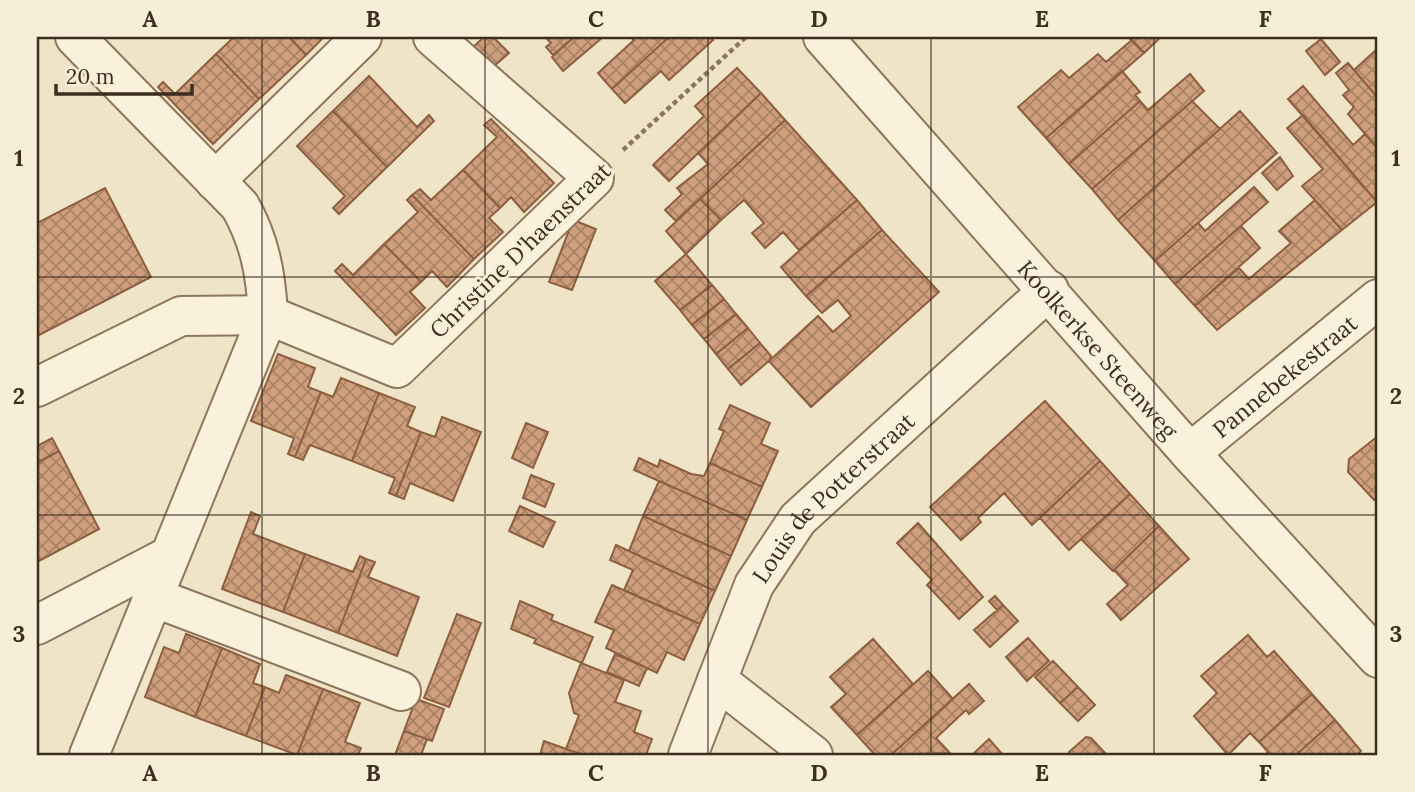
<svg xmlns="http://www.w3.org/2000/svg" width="1415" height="792" font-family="Lora,serif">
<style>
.building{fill:url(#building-cross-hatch);stroke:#8d5f41;stroke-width:2}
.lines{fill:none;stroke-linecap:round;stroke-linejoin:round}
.minor-casing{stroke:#8d765c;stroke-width:42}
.path{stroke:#8d765c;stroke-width:4.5;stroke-dasharray:5 3.5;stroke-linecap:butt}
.minor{stroke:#faf1dc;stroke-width:38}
.grid{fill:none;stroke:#3d2e20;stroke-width:2;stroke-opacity:0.55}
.labels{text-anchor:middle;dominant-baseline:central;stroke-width:6;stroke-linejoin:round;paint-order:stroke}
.street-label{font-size:23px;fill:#3d2e20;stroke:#f7eed8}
.neatline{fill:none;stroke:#3d2e20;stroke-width:2.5}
.grid-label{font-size:23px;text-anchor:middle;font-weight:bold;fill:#3d2e20}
</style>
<defs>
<pattern id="building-cross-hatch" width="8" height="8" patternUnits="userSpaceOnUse" patternTransform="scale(1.75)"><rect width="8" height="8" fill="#cf9f7d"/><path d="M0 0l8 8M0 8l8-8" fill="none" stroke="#a98266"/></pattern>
</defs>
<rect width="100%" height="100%" fill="#f0e4c8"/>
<!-- building -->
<path class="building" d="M 234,37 L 289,37 L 306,55 L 259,99 L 216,54 Z
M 289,37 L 324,37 L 306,55 Z
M 484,37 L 493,37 L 509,53 L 492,68 L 471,49 Z
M 545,37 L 574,37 L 553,55 L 546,47 L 551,43 Z
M 574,37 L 603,37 L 563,71 L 552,57 Z
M 630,37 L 669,37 L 612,89 L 598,73 L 634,40 Z
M 669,37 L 709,37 L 713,40 L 669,80 L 661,71 L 625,103 L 612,89 Z
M 1128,37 L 1161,37 L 1144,53 Z
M 1321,39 L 1340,62 L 1325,75 L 1306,51 Z
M 1132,40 L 1144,53 L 1046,138 L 1018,107 L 1061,70 L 1069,78 L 1098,54 L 1106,62 Z
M 1378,48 L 1378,98 L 1354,70 Z
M 216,54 L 259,99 L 213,144 L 158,87 L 163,82 L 175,94 Z
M 1348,63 L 1378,98 L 1378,149 L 1348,114 L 1354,107 L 1343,95 L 1349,90 L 1336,73 Z
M 737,68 L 761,93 L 669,181 L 653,165 L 704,116 L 695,106 Z
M 1122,71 L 1140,92 L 1135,95 L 1140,101 L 1069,164 L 1046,138 Z
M 1190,74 L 1204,91 L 1092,189 L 1069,164 L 1140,101 L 1148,110 Z
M 369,76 L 417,127 L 429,115 L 434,121 L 387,167 L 333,111 Z
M 1303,86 L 1353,145 L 1365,134 L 1378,149 L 1377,202 L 1288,99 Z
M 761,93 L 785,120 L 676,221 L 665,210 L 682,194 L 677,188 L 708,164 L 698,153 Z
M 1192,101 L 1220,129 L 1118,220 L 1092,189 Z
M 333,111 L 387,167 L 339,214 L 333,208 L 345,196 L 297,146 Z
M 1240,111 L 1277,153 L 1155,261 L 1118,220 Z
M 1303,115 L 1377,202 L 1342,230 L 1302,186 L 1323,169 L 1287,128 Z
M 491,119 L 554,183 L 524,212 L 511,197 L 500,208 L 463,170 L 497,137 L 484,125 Z
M 785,120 L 857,200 L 799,250 L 783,232 L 765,248 L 752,233 L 764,223 L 744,200 L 721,220 L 700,199 Z
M 1280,157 L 1293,176 L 1277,190 L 1262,173 Z
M 463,170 L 500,208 L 489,218 L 503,232 L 474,259 L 412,195 L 420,189 L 431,200 Z
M 1254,187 L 1268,202 L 1175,284 L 1155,261 L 1198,223 L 1205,231 Z
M 105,188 L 151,277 L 37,336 L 37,223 Z
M 412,195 L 474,259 L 447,287 L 432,271 L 421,282 L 384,244 L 418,212 L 407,200 Z
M 700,199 L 721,220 L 686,254 L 666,231 Z
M 857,200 L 882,230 L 806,296 L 781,267 Z
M 1315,200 L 1342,230 L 1217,330 L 1195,306 L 1239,268 L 1249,279 L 1291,243 L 1279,231 Z
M 573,220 L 596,229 L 572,290 L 549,282 Z
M 1241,226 L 1260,248 L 1195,306 L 1175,284 Z
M 882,230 L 939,292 L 811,407 L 769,361 L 818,316 L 833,332 L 851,316 L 838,300 L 822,313 L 806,296 Z
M 384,244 L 421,282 L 410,292 L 425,308 L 396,335 L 335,271 L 342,264 L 353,275 Z
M 686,254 L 712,285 L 680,310 L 655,281 Z
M 712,285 L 724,299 L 692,325 L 680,310 Z
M 724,299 L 736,314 L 704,339 L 692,325 Z
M 736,314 L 748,328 L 716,354 L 704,339 Z
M 748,328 L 760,343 L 728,369 L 716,354 Z
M 760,343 L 771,356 L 769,361 L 741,385 L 728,369 Z
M 278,354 L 315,368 L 308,387 L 321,392 L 295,457 L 288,454 L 294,438 L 251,421 Z
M 341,378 L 379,393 L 352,461 L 310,445 L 303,460 L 295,457 L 321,392 L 333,397 Z
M 379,393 L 415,407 L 407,426 L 421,432 L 396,496 L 389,493 L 395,478 L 352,461 Z
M 1045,401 L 1100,461 L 1032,525 L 1004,493 L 978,518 L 981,522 L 961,540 L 930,507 Z
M 730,405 L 770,423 L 761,444 L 778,451 L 762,487 L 710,463 L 724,431 L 719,429 Z
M 442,417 L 481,432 L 453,501 L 410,483 L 404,499 L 396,496 L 421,432 L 435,437 Z
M 526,423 L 548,432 L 533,468 L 512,458 Z
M 1378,436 L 1378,497 L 1374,500 L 1348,472 L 1349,459 Z
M 52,438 L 59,451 L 37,463 L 37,446 Z
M 59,451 L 99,529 L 37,562 L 37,463 Z
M 639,458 L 658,467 L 660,460 L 691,474 L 704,476 L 710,463 L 762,487 L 747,520 L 634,470 Z
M 1100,461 L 1130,494 L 1069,550 L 1040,518 Z
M 531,475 L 554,484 L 545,507 L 523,498 Z
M 659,481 L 747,520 L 731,556 L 643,516 Z
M 1130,494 L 1159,526 L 1113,571 L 1081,539 Z
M 520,506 L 555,522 L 543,547 L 509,531 Z
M 251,512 L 260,516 L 253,534 L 305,554 L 283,612 L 222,589 Z
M 643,516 L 731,556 L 715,591 L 629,551 Z
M 918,523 L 983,597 L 959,619 L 927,585 L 932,580 L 897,543 Z
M 1159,526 L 1189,559 L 1121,620 L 1107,604 L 1128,585 L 1114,570 Z
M 616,545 L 715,591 L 700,624 L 624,590 L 633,570 L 610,560 Z
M 305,554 L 353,572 L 360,556 L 366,559 L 338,633 L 283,612 Z
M 366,559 L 375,562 L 368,577 L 419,597 L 397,656 L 338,633 Z
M 612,585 L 700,624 L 684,660 L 667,652 L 657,673 L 606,648 L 614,630 L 595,622 Z
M 995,596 L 1003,605 L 997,610 L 989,601 Z
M 520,601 L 553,615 L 551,620 L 593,637 L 582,663 L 534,643 L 536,639 L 511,629 Z
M 1003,605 L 1018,621 L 990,647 L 974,630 Z
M 457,614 L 481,623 L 449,707 L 424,698 Z
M 186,634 L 222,648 L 195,717 L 145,697 L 164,647 L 179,653 Z
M 1248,635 L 1267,657 L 1274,651 L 1312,694 L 1259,742 L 1250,733 L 1228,755 L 1194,716 L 1217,693 L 1201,676 Z
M 1028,638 L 1049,661 L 1027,681 L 1006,657 Z
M 873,639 L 913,684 L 857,735 L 831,707 L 846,694 L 830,677 Z
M 222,648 L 260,664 L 253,683 L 265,687 L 246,736 L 195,717 Z
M 615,654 L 647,668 L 639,686 L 607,672 Z
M 1053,661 L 1078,687 L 1060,703 L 1035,677 Z
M 581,663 L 624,680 L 615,702 L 641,711 L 634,732 L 652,739 L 646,755 L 584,755 L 566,749 L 579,715 L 574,713 L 569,693 Z
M 928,671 L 953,699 L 891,755 L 875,755 L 857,735 Z
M 286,675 L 323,689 L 297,755 L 246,736 L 265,687 L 279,693 Z
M 969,684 L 984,701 L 969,714 L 966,710 L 936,738 L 950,753 L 891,755 Z
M 1078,687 L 1095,705 L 1078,721 L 1060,703 Z
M 323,689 L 360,703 L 345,742 L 361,748 L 358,755 L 297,755 Z
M 1312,694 L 1335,720 L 1296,755 L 1265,755 L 1268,752 L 1259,742 Z
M 416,699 L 444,709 L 432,741 L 404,731 Z
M 1335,720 L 1361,751 L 1357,755 L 1296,755 Z
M 404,731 L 427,739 L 421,755 L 395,755 Z
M 1086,737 L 1091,738 L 1107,755 L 1072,755 L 1069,752 Z
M 989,739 L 1003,755 L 972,755 Z
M 544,741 L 566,749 L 584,755 L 540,755 Z"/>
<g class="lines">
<defs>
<g id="minor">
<path d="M 75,37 L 240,206 C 260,241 266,275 268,315 L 89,755"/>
<path id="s1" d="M 823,37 L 1190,453 L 1378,658"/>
<path d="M 215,181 L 362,37"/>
<path d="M 37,387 L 181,316 L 268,315 L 397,368 L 594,178 L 433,37"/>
<path id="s2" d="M 1190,453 L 1378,299"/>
<path d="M 153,597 L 401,691"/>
<path d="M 37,625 L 169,556"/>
<path d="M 717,680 L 813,755"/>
<path id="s3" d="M 688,755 L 754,585 L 798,519 L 1049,290"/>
</g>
</defs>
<!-- minor casing -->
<use href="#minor" class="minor-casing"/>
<!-- path -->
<path class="path" d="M 623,150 L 746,37"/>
<!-- minor -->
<use href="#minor" class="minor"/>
</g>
<!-- grid -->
<path class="grid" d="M 262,37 L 262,755M 485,37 L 485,755M 708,37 L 708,755M 931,37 L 931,755M 1154,37 L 1154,755M 37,277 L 1378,277M 37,515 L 1378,515"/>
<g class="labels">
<!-- street labels -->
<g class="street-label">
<text transform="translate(520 250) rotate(-44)">Christine D'haenstraat</text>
<text stroke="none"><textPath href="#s1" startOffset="416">Koolkerkse Steenweg</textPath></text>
<text stroke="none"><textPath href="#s2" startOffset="122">Pannebekestraat</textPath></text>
<text stroke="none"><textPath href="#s3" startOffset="301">Louis de Potterstraat</textPath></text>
</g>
</g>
<!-- border -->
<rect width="1415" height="792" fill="none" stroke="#f7eed8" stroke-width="77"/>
<!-- scale -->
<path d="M56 84v10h136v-10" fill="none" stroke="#3d2e20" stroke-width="3.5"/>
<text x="66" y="84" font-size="21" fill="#3d2e20" stroke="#f7eed8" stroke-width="5" paint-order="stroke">20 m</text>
<rect x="38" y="38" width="1338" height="716" class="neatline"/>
<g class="grid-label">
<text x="150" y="27">A</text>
<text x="373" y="27">B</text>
<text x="596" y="27">C</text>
<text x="819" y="27">D</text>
<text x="1042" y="27">E</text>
<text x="1265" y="27">F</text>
<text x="19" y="166">1</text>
<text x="1396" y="166">1</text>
<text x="19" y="404">2</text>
<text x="1396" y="404">2</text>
<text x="19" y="642">3</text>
<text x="1396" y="642">3</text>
<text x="150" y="781">A</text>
<text x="373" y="781">B</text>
<text x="596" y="781">C</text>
<text x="819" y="781">D</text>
<text x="1042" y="781">E</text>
<text x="1265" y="781">F</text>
</g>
</svg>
